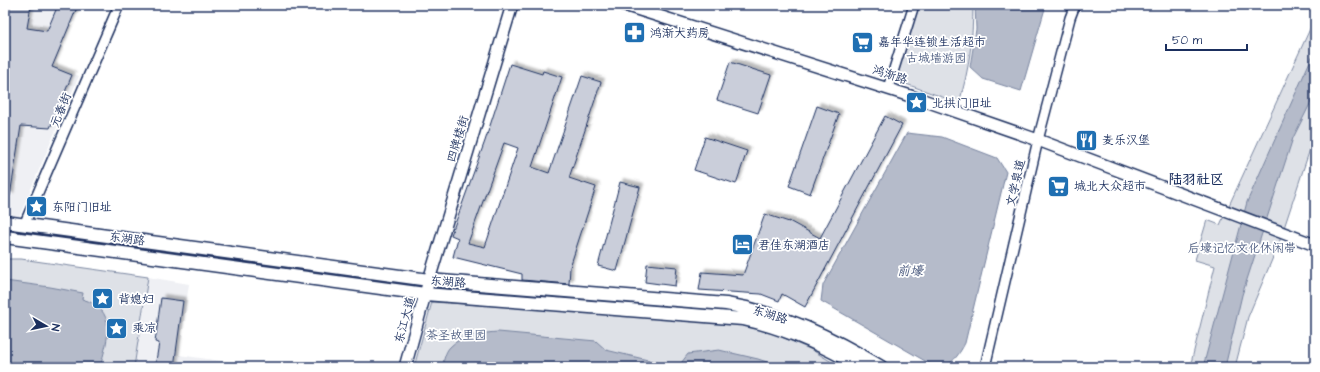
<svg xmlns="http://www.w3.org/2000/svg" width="1320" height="372" font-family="'Architects Daughter','LXGW WenKai TC',sans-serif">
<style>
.built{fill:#eff0f4}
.green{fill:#dee1e7;stroke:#7c88a2}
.water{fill:#b5bbca;stroke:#77839f}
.building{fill:#caceda;stroke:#1b2f5e;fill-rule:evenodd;filter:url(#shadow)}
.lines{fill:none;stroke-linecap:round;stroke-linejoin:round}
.minor-casing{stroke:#1b2f5e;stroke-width:12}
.tertiary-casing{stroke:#1b2f5e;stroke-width:14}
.secondary-casing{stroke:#1b2f5e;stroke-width:15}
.minor{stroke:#fff;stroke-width:9}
.tertiary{stroke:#fff;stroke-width:11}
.secondary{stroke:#fff;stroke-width:12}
.labels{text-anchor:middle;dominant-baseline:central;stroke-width:3.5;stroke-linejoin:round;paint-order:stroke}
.poi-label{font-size:12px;fill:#1b2f5e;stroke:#fff;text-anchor:start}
.park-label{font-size:12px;fill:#4c5c80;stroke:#fff}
.street-label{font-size:12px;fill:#1b2f5e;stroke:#fff}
.water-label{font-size:13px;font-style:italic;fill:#49597e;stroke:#fff}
.quarter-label{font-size:14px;font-weight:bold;fill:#1b2f5e;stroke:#fff}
</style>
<defs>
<filter id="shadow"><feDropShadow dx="3.5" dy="-3.5" stdDeviation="1" flood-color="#0004"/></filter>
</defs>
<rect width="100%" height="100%" fill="#fff"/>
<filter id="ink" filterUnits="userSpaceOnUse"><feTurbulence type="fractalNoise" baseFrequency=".025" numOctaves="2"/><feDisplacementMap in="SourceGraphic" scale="8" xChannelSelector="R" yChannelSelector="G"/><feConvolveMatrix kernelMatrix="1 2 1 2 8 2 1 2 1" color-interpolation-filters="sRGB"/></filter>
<g filter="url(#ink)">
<!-- built -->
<path class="built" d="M 5,5 L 79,5 L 54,66 L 79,76 L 19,217 L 5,215 Z
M 148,277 L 189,284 L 179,355 L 265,367 L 134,367 Z"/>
<!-- green -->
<path class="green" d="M 919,5 L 973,5 C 973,39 969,71 959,103 L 895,80 Z
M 1315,18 L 1315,134 L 1279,243 L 1248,317 L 1235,367 L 1190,367 L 1215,266 L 1195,260 L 1207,220 L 1220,225 Z
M 5,259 L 21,259 L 148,277 L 134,367 L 5,367 Z
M 432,302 L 690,318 L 734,322 L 770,332 L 812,350 L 840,367 L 414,367 Z"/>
<!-- water -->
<path class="water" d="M 975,5 L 1046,5 L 1021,91 L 983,79 L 970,67 L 976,29 Z
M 1315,50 L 1315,94 L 1293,138 L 1242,295 L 1225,367 L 1203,367 L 1247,202 Z
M 907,133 L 942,137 L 997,158 L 1006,172 L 965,343 C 959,355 948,372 932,365 L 821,301 L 823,285 Z
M 5,281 L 50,287 L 83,293 L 82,299 C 118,309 108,339 100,367 L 5,367 Z
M 498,332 L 596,341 L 606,350 L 677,367 L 442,367 C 444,360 445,352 450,347 C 461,335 483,333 498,332 Z
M 719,350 L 758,359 L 782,367 L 678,367 L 688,354 Z"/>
<!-- building -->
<path class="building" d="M 5,5 L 31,5 L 27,28 L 47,31 L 58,5 L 78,5 L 52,67 L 72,75 L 50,128 L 21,126 L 10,196 L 5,195 Z
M 730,62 L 771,75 L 758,113 L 717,100 Z
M 510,64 L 542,74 L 543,71 L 562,77 L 532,167 L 549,173 L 582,76 L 601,82 L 569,178 L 596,187 L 570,267 L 569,284 L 522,280 L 522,274 L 453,257 L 458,238 L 451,235 L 485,141 ZM 504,143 L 518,148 L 485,247 L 468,243 Z
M 817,106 L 839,114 L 810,194 L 789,186 Z
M 885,116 L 902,125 L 805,307 L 782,294 L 779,301 L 761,294 L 699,290 L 702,272 L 743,275 L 765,214 L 789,222 L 789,221 L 820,238 Z
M 705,137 L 747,151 L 736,184 L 694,170 Z
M 620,182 L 640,187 L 617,271 L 598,266 Z
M 647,264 L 677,267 L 675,286 L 645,282 Z
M 161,298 L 183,301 L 174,367 L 155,367 L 159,343 L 155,342 Z"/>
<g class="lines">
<defs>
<path id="minor" d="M 888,88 L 914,5
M 24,225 L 119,5
M 985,367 L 1038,140 L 1070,18 L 1075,5"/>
<path id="tertiary" d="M 624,5 L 923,100 L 1038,140 L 1315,245
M 405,367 L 429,280 L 512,5"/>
<path id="secondary" d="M 5,222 L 429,280 L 726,304 C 782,313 833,338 881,367
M 5,237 L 425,294 L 743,319 C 785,328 823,345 860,367"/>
</defs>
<!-- minor casing -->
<use href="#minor" class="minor-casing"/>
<!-- tertiary casing -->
<use href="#tertiary" class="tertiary-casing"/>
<!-- secondary casing -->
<use href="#secondary" class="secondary-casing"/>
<!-- minor -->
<use href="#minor" class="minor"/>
<!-- tertiary -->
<use href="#tertiary" class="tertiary"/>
<!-- secondary -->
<use href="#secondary" class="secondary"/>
</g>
</g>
<!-- icons -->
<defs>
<symbol id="pharmacy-square" viewBox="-11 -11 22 22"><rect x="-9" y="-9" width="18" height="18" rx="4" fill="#1f6fb2" stroke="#fff"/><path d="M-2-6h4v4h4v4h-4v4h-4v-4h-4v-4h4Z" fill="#fff"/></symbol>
<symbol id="supermarket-square" viewBox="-11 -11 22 22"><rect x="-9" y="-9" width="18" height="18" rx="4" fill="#1f6fb2" stroke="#fff"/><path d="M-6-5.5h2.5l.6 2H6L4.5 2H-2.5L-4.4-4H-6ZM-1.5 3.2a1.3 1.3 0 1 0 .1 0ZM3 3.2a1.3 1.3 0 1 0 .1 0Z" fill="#fff"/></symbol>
<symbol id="sight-square" viewBox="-11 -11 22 22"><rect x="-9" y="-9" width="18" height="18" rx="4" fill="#1f6fb2" stroke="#fff"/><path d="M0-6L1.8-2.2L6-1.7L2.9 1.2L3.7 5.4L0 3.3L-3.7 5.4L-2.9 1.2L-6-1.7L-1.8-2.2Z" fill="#fff"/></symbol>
<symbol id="restaurant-square" viewBox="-11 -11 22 22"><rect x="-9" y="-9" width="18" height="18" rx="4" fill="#1f6fb2" stroke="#fff"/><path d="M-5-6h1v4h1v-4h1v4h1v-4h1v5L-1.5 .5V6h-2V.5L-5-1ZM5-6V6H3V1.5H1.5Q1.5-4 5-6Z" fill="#fff"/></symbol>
<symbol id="hotel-square" viewBox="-11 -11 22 22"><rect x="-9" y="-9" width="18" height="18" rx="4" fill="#1f6fb2" stroke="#fff"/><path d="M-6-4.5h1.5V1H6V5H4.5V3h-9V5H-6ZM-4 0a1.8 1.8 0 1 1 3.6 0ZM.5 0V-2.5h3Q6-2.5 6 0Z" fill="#fff"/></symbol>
</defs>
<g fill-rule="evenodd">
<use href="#pharmacy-square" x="622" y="20" width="25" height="25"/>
<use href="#supermarket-square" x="850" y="30" width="25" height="25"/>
<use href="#sight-square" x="904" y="90" width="25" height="25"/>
<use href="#restaurant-square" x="1074" y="128" width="25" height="25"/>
<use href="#supermarket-square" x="1046" y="174" width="25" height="25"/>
<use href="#sight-square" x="24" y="194" width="25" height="25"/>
<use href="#hotel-square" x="730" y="232" width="25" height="25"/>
<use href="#sight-square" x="90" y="286" width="25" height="25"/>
<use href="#sight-square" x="104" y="316" width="25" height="25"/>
</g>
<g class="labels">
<!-- poi labels -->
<g class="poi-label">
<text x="650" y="33">鸿渐大药房</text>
<text x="878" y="42">嘉年华连锁生活超市</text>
<text x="932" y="103">北拱门旧址</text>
<text x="1102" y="140">麦乐汉堡</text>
<text x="1074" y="186">城北大众超市</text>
<text x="52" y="207">东阳门旧址</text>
<text x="758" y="245">君佳东湖酒店</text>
<text x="118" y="299">背媳妇</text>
<text x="132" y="328">乘凉</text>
</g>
<!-- park labels -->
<g class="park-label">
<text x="936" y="58">古城墙游园</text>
<text x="1242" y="248">后壕记忆文化休闲带</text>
<text x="456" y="335">茶圣故里园</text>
</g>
<!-- street labels -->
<g class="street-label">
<text transform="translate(890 75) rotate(18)">鸿渐路</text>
<text transform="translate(61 110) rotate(-67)">元春街</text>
<text transform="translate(458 139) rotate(-73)">四牌楼街</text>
<text transform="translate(1016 183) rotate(-77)">文学泉道</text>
<text transform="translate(127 239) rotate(8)">东湖路</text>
<text transform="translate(448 282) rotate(5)">东湖路</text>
<text transform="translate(770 315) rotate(17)">东湖路</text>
<text transform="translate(405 320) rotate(-75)">东江大道</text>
</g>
<!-- water labels -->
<g class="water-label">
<text x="910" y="271">前壕</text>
</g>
<!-- quarter labels -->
<g class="quarter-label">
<text x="1196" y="180">陆羽社区</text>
</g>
</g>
<!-- margin -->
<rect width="1320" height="372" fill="none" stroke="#fff" stroke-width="20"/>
<rect x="10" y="10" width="1300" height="352" fill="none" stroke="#1b2f5e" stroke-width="1.5" filter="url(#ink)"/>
<!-- north arrow -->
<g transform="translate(46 326) rotate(99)" stroke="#ffffff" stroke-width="3" paint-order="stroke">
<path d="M0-3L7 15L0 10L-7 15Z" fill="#1b2f5e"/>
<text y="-6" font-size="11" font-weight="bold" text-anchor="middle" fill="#1b2f5e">N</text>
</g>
<!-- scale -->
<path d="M1166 44v6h81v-6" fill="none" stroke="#1b2f5e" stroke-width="2"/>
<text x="1172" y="44" font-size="12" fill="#1b2f5e" stroke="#ffffff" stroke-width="3" paint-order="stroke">50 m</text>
</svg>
